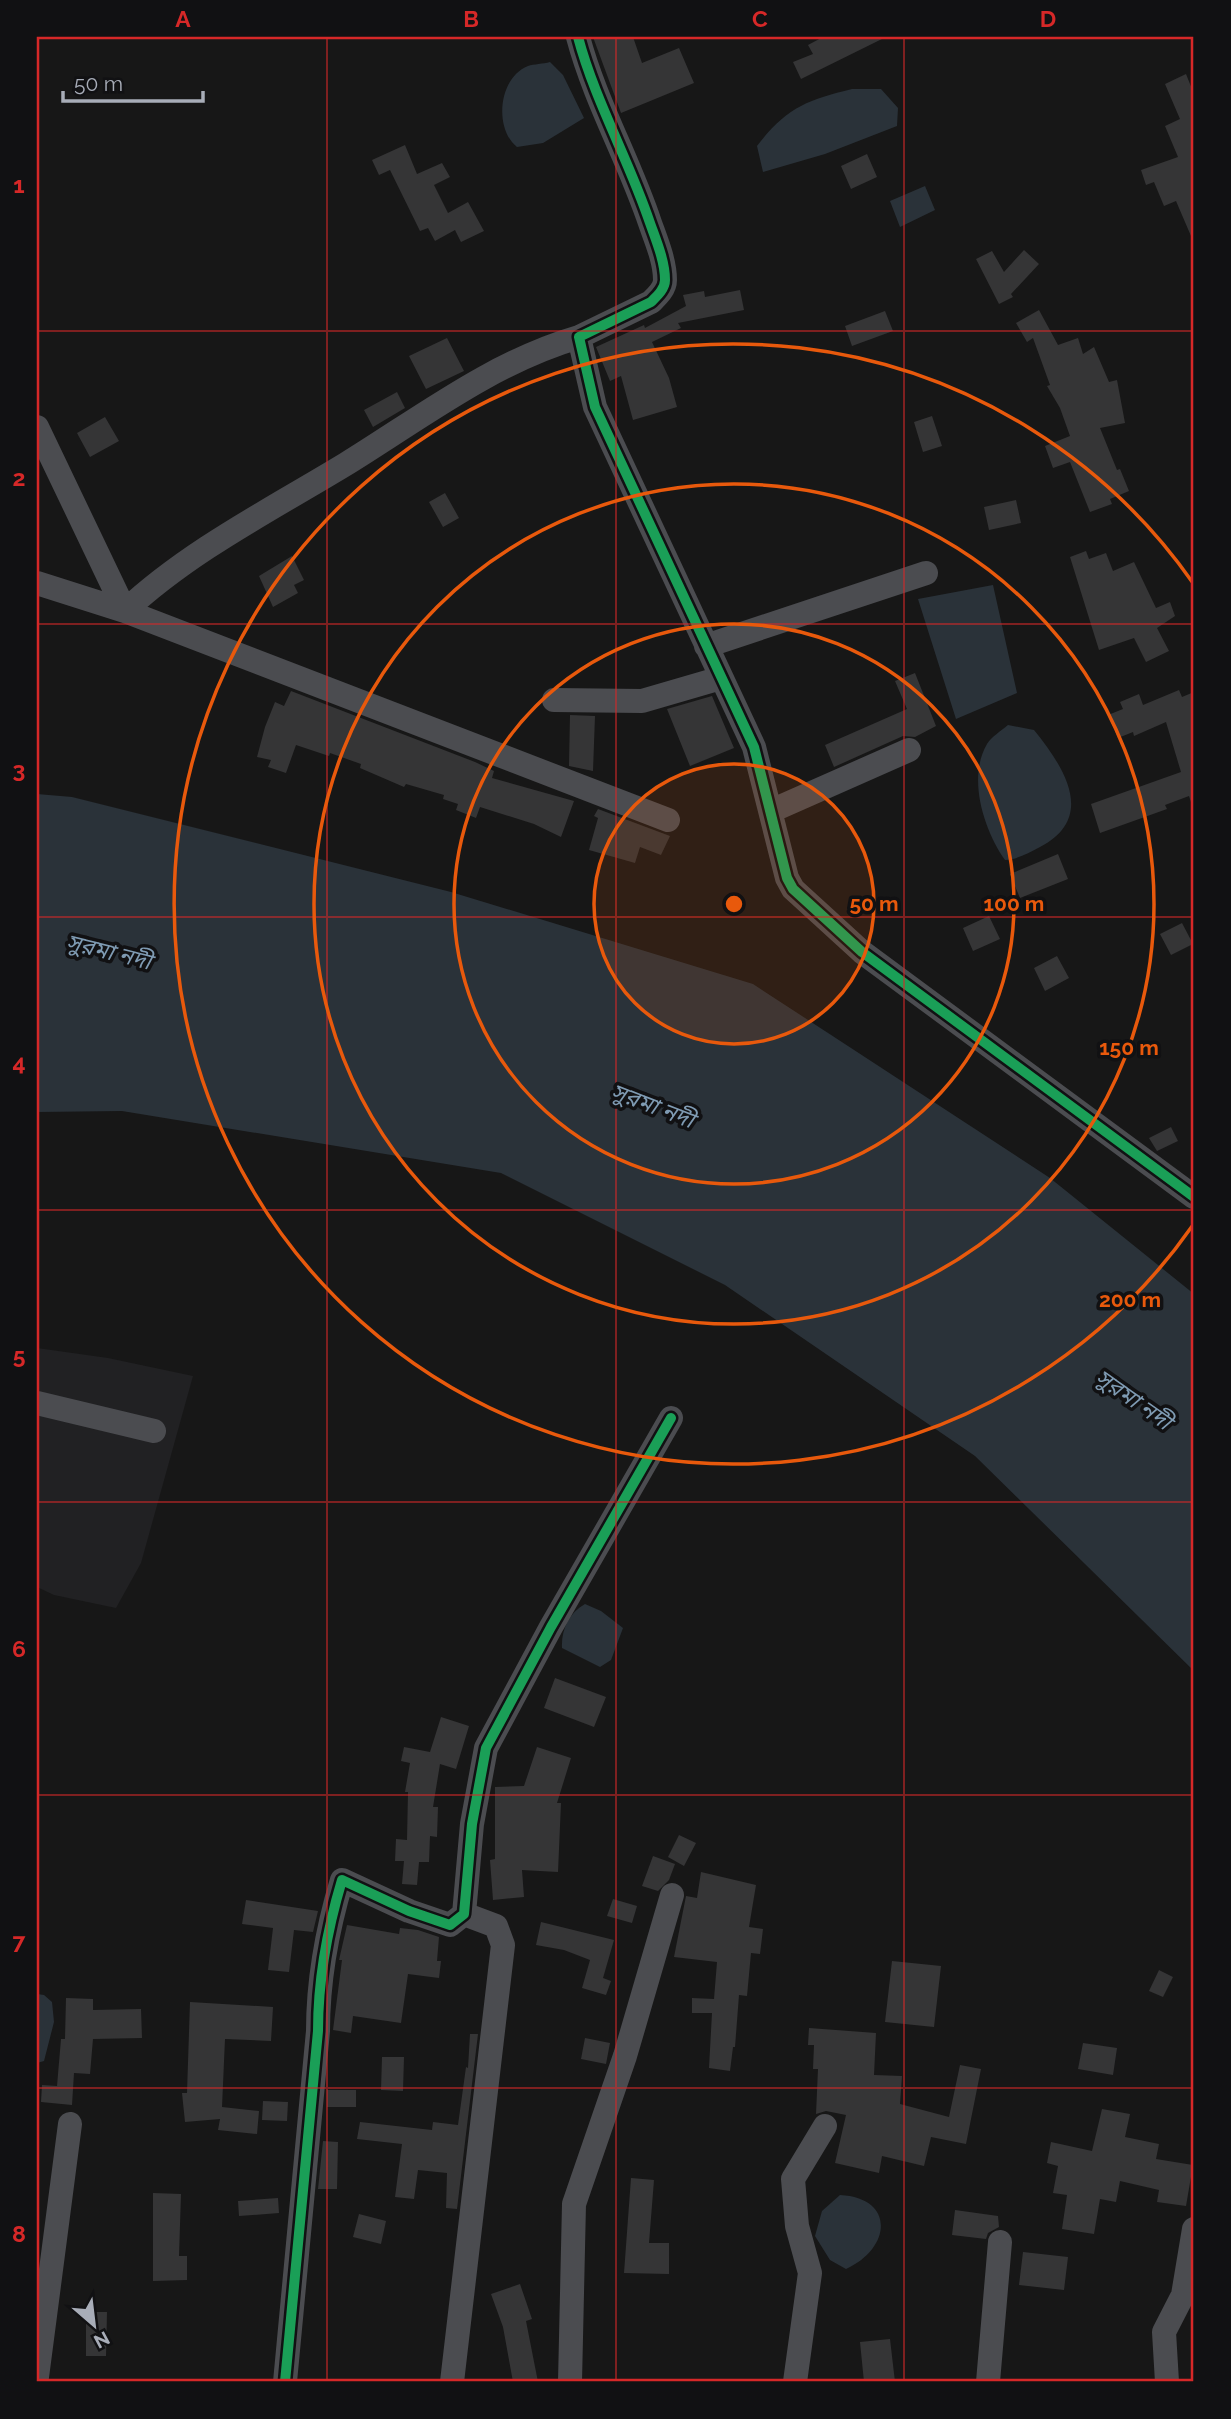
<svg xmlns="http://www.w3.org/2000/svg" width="1231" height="2419" font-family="Raleway,'Noto Sans Bengali',sans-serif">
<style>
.built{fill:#212123}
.water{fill:#2a3239}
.building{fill:#353536}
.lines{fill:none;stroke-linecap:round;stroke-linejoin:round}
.minor{stroke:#4b4c50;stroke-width:24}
.cycleway-casing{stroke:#111113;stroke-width:15}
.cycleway{stroke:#1a9f57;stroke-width:10}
.grid{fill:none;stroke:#d62828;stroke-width:2;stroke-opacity:0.55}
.ring{fill:none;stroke:#e8590c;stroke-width:3.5}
.labels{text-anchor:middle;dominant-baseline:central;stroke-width:7;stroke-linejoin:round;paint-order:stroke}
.water-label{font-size:23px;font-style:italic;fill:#7f9bb3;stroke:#111113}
.centre{fill:#e8590c;stroke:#111113;stroke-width:3.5}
.ring-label{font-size:21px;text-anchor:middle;font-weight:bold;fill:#e8590c;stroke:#111113;stroke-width:7;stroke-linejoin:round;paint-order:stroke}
.neatline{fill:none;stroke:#d62828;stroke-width:2.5}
.grid-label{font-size:23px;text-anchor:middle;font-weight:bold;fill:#d62828}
</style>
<rect width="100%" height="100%" fill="#171717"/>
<!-- built -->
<path class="built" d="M 37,1348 L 108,1358 L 193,1376 L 141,1563 L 116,1608 L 54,1595 L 37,1587 Z"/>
<!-- water -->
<path class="water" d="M 550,62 L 563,75 L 584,118 L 543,143 L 517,147 C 494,129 498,78 528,66 C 534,64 543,64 550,62 Z
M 852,89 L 881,89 L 898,108 L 897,126 L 825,154 L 763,172 L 757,146 C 786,108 807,100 852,89 Z
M 925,186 L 935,210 L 900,227 L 890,201 Z
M 993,585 L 1017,693 L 956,719 L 918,599 Z
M 1008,725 L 1034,730 C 1064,767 1097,817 1040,847 C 1028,853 1019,859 1005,860 C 984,830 967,778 987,744 C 991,737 1001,731 1008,725 Z
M 37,794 L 72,797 L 451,892 L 753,984 L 1050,1178 L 1194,1294 L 1194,1671 L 975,1456 L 725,1285 L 501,1173 L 122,1111 L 37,1112 Z
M 585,1604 L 601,1611 L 623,1628 L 611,1660 L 600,1667 L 562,1648 C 561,1630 569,1613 585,1604 Z
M 37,1994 L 44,1995 L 52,2002 L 54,2022 L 44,2061 L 37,2063 Z
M 840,2195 C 896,2198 891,2249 846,2269 L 830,2260 L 815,2236 L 822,2211 Z"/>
<!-- building -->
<path class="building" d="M 593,37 L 633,37 L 642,63 L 679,48 L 694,83 L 621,113 Z
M 823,37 L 886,37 L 801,79 L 793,62 L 813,54 L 808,45 Z
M 1186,74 L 1194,94 L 1194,243 L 1176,201 L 1164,206 L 1154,182 L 1146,185 L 1141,170 L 1178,157 L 1165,126 L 1180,119 L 1165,84 Z
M 405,145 L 417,174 L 442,163 L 450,177 L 434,185 L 448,213 L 468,202 L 484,231 L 461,242 L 455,230 L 435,241 L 428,228 L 420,231 L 390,170 L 379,175 L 372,160 Z
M 867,154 L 877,177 L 851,189 L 841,166 Z
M 1024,250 L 1039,264 L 1011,294 L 1013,297 L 999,304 L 976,259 L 992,251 L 1004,272 Z
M 740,290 L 744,310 L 678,323 L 681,328 L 652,342 L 669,378 L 677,407 L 633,420 L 621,376 L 610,381 L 596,347 L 644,325 L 645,328 L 686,306 L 683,295 L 704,291 L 705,297 Z
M 1039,310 L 1058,345 L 1078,338 L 1083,354 L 1094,347 L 1109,382 L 1117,380 L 1125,423 L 1100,428 L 1117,470 L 1120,469 L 1129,491 L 1110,499 L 1112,504 L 1090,512 L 1070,462 L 1053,468 L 1045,446 L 1070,436 L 1060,408 L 1047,386 L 1050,385 L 1033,338 L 1027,342 L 1016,323 Z
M 885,311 L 893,331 L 852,346 L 845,326 Z
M 447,338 L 464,371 L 426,389 L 409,356 Z
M 397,392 L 405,408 L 373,427 L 364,410 Z
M 932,416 L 942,446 L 923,452 L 914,422 Z
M 105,417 L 119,441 L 90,457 L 77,433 Z
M 445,493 L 459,518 L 443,527 L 429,502 Z
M 1016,500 L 1021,523 L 989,530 L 984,507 Z
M 1086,551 L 1089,559 L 1106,553 L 1113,571 L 1134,562 L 1156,608 L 1170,602 L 1175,616 L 1157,628 L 1169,651 L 1146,662 L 1134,638 L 1099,650 L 1070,557 Z
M 292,556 L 304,580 L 294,585 L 298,593 L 273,607 L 259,576 Z
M 915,673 L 936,726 L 915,737 L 903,736 L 834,767 L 825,745 L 907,709 L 895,681 Z
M 1179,690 L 1182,697 L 1194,692 L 1194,802 L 1191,802 L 1189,796 L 1165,805 L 1167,809 L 1100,833 L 1091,804 L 1181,772 L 1166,722 L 1134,736 L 1133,732 L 1118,738 L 1108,715 L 1123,709 L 1120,702 L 1139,694 L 1143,705 Z
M 291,691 L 475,762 L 494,771 L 492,778 L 574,801 L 561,837 L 534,824 L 480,807 L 476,818 L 456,810 L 458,804 L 443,799 L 444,795 L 406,784 L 404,787 L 360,768 L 361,764 L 330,753 L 329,756 L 296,745 L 286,773 L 268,767 L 271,760 L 257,757 L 265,727 L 275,702 L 284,706 Z
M 712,696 L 734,748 L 690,766 L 667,709 Z
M 570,715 L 595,716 L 593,771 L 569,766 Z
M 598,809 L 670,836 L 661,855 L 640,847 L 635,863 L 589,850 L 598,818 L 594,816 Z
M 1058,854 L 1068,879 L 1020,898 L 1010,874 Z
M 989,916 L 1000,939 L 973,951 L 963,928 Z
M 1182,923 L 1193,944 L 1171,955 L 1160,934 Z
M 1057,956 L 1069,978 L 1045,991 L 1034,968 Z
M 1171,1127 L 1178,1141 L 1157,1151 L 1149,1138 Z
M 555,1678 L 606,1697 L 594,1727 L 544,1708 Z
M 441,1717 L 469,1726 L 456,1769 L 440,1764 L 433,1807 L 438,1807 L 437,1837 L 430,1836 L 429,1862 L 419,1862 L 417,1885 L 402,1884 L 404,1861 L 395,1861 L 396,1839 L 407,1840 L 408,1792 L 405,1792 L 410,1763 L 401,1761 L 404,1747 L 430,1752 Z
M 537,1747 L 571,1758 L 557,1803 L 561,1803 L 558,1872 L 522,1870 L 524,1897 L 493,1900 L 490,1860 L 495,1859 L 495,1787 L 524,1786 Z
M 679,1835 L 696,1843 L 684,1866 L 668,1857 Z
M 653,1856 L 675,1864 L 669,1880 L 658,1891 L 642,1886 Z
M 701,1872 L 756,1885 L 749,1927 L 763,1929 L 760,1954 L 751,1953 L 747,1996 L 739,1995 L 735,2047 L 733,2047 L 730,2071 L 709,2068 L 712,2013 L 692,2013 L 692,1998 L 714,1999 L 717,1962 L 674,1957 L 686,1896 L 697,1898 Z
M 613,1899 L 637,1906 L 632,1923 L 607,1916 Z
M 246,1900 L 318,1911 L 313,1932 L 294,1930 L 289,1972 L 268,1970 L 273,1928 L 242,1924 Z
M 541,1922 L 614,1940 L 603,1978 L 611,1981 L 606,1995 L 582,1988 L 590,1960 L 564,1950 L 536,1945 Z
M 347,1925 L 399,1934 L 400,1928 L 418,1930 L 439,1937 L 437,1961 L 441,1961 L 439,1978 L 408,1974 L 401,2023 L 353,2016 L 351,2033 L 333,2030 L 342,1960 L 339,1960 Z
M 892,1961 L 941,1966 L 934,2027 L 885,2022 Z
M 1159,1970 L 1173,1977 L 1163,1997 L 1149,1991 Z
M 66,1998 L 93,1999 L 93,2010 L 141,2009 L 142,2038 L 93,2039 L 90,2074 L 74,2073 L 72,2105 L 41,2102 L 42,2085 L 57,2086 L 61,2039 L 65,2039 Z
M 190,2002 L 273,2007 L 271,2041 L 225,2039 L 222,2107 L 259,2111 L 257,2134 L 218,2130 L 220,2119 L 185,2122 L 182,2093 L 187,2093 Z
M 809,2028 L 876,2033 L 874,2075 L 902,2076 L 900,2104 L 949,2117 L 960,2065 L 981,2069 L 966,2144 L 931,2137 L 924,2166 L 882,2156 L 879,2173 L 835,2163 L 846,2115 L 826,2111 L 816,2114 L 818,2069 L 813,2069 L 814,2045 L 808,2045 Z
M 470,2034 L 478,2034 L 457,2209 L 446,2208 L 447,2173 L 418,2170 L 414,2199 L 395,2197 L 402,2144 L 357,2139 L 360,2122 L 432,2130 L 433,2122 L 458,2125 L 466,2067 L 468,2068 Z
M 585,2038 L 610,2043 L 606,2064 L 581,2059 Z
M 1083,2043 L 1117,2048 L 1113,2075 L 1078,2069 Z
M 382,2057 L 404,2057 L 403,2091 L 381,2090 Z
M 327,2090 L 356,2090 L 356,2107 L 327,2107 Z
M 263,2101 L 288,2102 L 287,2121 L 262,2120 Z
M 1102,2109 L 1130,2114 L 1125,2137 L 1159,2144 L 1156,2159 L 1193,2165 L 1186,2206 L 1157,2202 L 1159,2190 L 1120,2181 L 1116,2202 L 1100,2199 L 1094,2234 L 1062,2229 L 1067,2195 L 1053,2193 L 1058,2166 L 1047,2163 L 1051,2142 L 1092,2151 Z
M 323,2141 L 338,2142 L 337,2189 L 318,2189 Z
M 631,2178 L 654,2180 L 649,2243 L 669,2243 L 669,2274 L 624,2273 Z
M 153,2193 L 181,2194 L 179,2256 L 187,2256 L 187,2280 L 153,2281 Z
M 278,2198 L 279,2213 L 239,2216 L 238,2201 Z
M 955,2210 L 998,2216 L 999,2227 L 988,2233 L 986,2239 L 952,2235 Z
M 359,2214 L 386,2221 L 381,2244 L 353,2237 Z
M 1023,2252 L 1068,2257 L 1064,2290 L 1019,2285 Z
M 520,2284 L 532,2319 L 526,2321 L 538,2382 L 513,2382 L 503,2327 L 491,2294 Z
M 86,2312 L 107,2312 L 106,2356 L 86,2356 Z
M 890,2339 L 895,2382 L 864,2382 L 860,2342 Z"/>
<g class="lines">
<!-- minor -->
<path class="minor" d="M 578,37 C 595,101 629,160 650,223 C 656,240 665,261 665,280 C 665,289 657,296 651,302 L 579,337 L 595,407 L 754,747 L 787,878 L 793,889 L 862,952 L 1194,1197
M 37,427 L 125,611
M 37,583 L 125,611 L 668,820
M 125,611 C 189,551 272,509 346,464 C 422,417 493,362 579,337
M 706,646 L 926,573
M 554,700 L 642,701 L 721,678
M 771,811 L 909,750
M 37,1403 L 154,1431
M 37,2377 L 70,2124
M 285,2382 L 318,2031 C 318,1978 327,1930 342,1880 L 409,1911 L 450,1925 L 464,1914 L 472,1824 L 486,1748 L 551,1627 L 671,1418
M 452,2382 L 503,1945 L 496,1926 L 464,1914
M 570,2382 L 574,2204 L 625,2056 L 672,1895
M 795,2382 L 810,2273 L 797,2226 L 793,2179 L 825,2126
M 988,2382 L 1000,2242
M 1167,2382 L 1164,2332 L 1183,2295 L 1194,2229"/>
<defs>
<path id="cycleway" d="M 578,37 C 595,101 629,160 650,223 C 656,240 665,261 665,280 C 665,289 657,296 651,302 L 579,337 L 595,407 L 754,747 L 787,878 L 793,889 L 862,952 L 1194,1197
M 285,2382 L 318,2031 C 318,1978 327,1930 342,1880 L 409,1911 L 450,1925 L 464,1914 L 472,1824 L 486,1748 L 551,1627 L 671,1418"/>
</defs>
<!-- cycleway casing -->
<use href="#cycleway" class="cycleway-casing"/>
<!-- cycleway -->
<use href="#cycleway" class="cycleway"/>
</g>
<!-- grid -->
<path class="grid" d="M 327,37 L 327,2382M 616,37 L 616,2382M 904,37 L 904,2382M 37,331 L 1194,331M 37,624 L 1194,624M 37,917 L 1194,917M 37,1210 L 1194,1210M 37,1502 L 1194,1502M 37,1795 L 1194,1795M 37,2088 L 1194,2088"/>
<!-- distance rings -->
<circle cx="734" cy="904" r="140" fill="#e8590c" fill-opacity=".12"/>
<g class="ring">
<circle cx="734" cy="904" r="140"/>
<circle cx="734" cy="904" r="280"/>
<circle cx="734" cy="904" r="420"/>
<path d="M1193 1225A560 560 0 1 1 1193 583"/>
</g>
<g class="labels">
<!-- water labels -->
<g class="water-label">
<text transform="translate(109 951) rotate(14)">সুরমা নদী</text>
<text transform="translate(653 1105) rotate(21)">সুরমা নদী</text>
<text transform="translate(1134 1399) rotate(35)">সুরমা নদী</text>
</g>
</g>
<circle cx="734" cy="904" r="10" class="centre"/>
<g class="ring-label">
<text x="874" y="911">50 m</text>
<text x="1014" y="911">100 m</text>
<text x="1129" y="1055">150 m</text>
<text x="1130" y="1307">200 m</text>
</g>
<!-- border -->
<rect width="1231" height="2419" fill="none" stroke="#111113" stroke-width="77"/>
<!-- north arrow -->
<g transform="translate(94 2325) rotate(152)" stroke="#111113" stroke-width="5" paint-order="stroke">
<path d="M0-5L12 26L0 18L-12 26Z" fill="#a8adb8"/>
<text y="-10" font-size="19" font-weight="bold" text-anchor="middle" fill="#a8adb8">N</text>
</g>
<!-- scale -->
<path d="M63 91v10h140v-10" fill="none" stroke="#a8adb8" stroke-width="3.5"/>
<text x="74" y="91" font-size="21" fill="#a8adb8" stroke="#111113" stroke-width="5" paint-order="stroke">50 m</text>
<rect x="38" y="38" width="1154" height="2342" class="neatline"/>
<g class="grid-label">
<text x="183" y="27">A</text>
<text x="471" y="27">B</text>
<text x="760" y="27">C</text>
<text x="1048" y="27">D</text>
<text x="19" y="193">1</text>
<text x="19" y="486">2</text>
<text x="19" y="778">3</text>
<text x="19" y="1071">4</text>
<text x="19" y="1364">5</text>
<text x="19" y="1657">6</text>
<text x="19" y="1949">7</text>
<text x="19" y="2242">8</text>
</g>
</svg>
